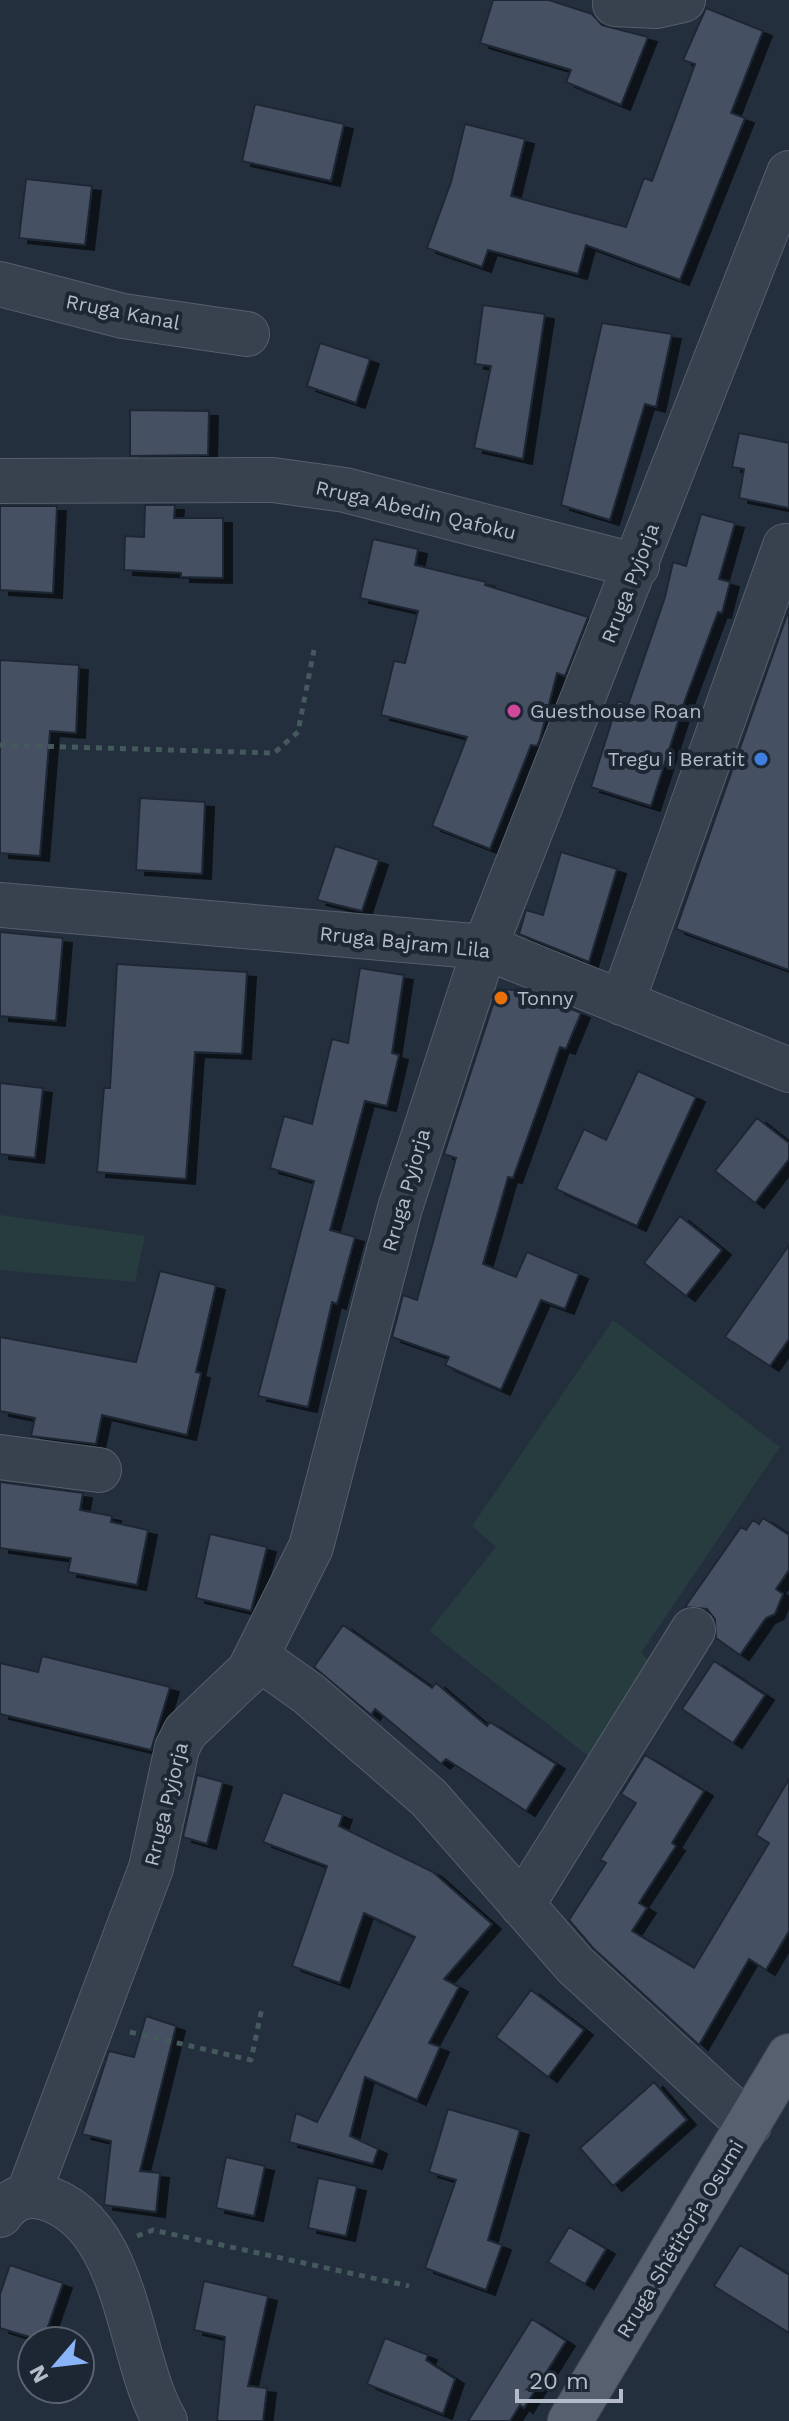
<svg xmlns="http://www.w3.org/2000/svg" width="789" height="2421" font-family="'Work Sans',sans-serif">
<style>
.green{fill:#263c3f}
.building{fill:#455162;stroke:#1f2835;stroke-width:2;filter:url(#shadow)}
.lines{fill:none;stroke-linecap:round;stroke-linejoin:round}
.minor-casing{stroke:#565f6c;stroke-width:46}
.major-casing{stroke:#414a57;stroke-width:46}
.path{stroke:#44595c;stroke-width:5;stroke-dasharray:6 6;stroke-linecap:butt}
.minor{stroke:#38414e;stroke-width:44}
.major{stroke:#56606e;stroke-width:44}
.hotel-dot{fill:#d1479c;stroke:#1d2633;stroke-width:3}
.shop-dot{fill:#3f7fe0;stroke:#1d2633;stroke-width:3}
.food-dot{fill:#e8710a;stroke:#1d2633;stroke-width:3}
.labels{text-anchor:middle;dominant-baseline:central;stroke-width:8;stroke-linejoin:round;paint-order:stroke}
.street-label{font-size:20px;fill:#b4bcc9;stroke:#1d2633}
.poi-label{font-size:20px;fill:#b4bcc9;stroke:#1d2633;text-anchor:start}
</style>
<defs>
<filter id="shadow"><feDropShadow dx="9" dy="5" stdDeviation="0" flood-color="#0009"/></filter>
</defs>
<rect width="100%" height="100%" fill="#242f3e"/>
<!-- green -->
<path class="green" d="M 0,1215 L 145,1236 L 135,1282 L 0,1270 Z
M 613,1320 L 780,1447 L 641,1653 L 657,1669 L 597,1763 L 429,1631 L 496,1547 L 472,1526 Z"/>
<!-- building -->
<path class="building" d="M 493,0 L 549,0 L 592,14 L 602,25 L 648,37 L 621,105 L 566,82 L 571,70 L 480,43 Z
M 706,8 L 763,31 L 731,113 L 745,118 L 680,280 L 586,245 L 578,274 L 488,250 L 482,267 L 427,248 L 451,182 L 465,124 L 525,139 L 511,196 L 626,227 L 644,178 L 652,181 L 695,64 L 683,60 Z
M 255,104 L 344,124 L 331,181 L 242,161 Z
M 26,179 L 92,186 L 85,245 L 19,238 Z
M 483,305 L 545,314 L 523,459 L 474,448 L 491,366 L 475,364 Z
M 602,323 L 672,334 L 656,407 L 645,404 L 610,520 L 561,505 Z
M 320,343 L 370,359 L 356,403 L 307,386 Z
M 130,410 L 209,411 L 208,455 L 130,456 Z
M 739,433 L 789,443 L 789,508 L 739,498 L 744,469 L 732,467 Z
M 145,505 L 175,505 L 174,518 L 223,518 L 223,578 L 181,577 L 181,573 L 124,570 L 125,536 L 144,537 Z
M 0,506 L 57,506 L 53,593 L 0,590 Z
M 701,514 L 735,523 L 719,579 L 730,582 L 722,613 L 718,612 L 685,700 L 651,806 L 591,787 L 618,701 L 628,705 L 665,597 L 673,562 L 686,566 Z
M 373,539 L 418,549 L 415,565 L 486,582 L 485,585 L 588,617 L 565,676 L 557,673 L 540,739 L 537,746 L 531,745 L 490,849 L 432,826 L 467,737 L 381,715 L 394,661 L 405,663 L 418,611 L 360,598 Z
M 789,609 L 789,970 L 676,929 Z
M 0,660 L 79,665 L 76,733 L 50,731 L 40,856 L 0,853 Z
M 140,798 L 205,802 L 202,874 L 136,870 Z
M 335,846 L 379,860 L 362,911 L 317,900 Z
M 561,852 L 617,869 L 589,962 L 519,934 L 526,910 L 543,915 Z
M 0,932 L 63,938 L 56,1021 L 0,1016 Z
M 117,964 L 247,972 L 242,1054 L 195,1052 L 186,1179 L 97,1172 L 104,1088 L 110,1088 Z
M 360,968 L 404,975 L 392,1053 L 399,1055 L 387,1106 L 365,1101 L 330,1230 L 355,1237 L 337,1304 L 332,1302 L 308,1407 L 258,1396 L 314,1181 L 270,1168 L 284,1116 L 312,1124 L 332,1039 L 348,1043 Z
M 498,989 L 527,991 L 581,1013 L 566,1049 L 560,1047 L 513,1178 L 508,1177 L 483,1264 L 516,1277 L 527,1252 L 579,1274 L 565,1309 L 541,1300 L 501,1390 L 445,1365 L 449,1357 L 392,1337 L 403,1295 L 417,1300 L 456,1158 L 444,1154 Z
M 638,1071 L 696,1097 L 637,1226 L 556,1189 L 584,1129 L 606,1140 Z
M 0,1083 L 43,1088 L 35,1158 L 0,1154 Z
M 757,1118 L 789,1143 L 789,1159 L 755,1203 L 715,1171 Z
M 680,1216 L 722,1250 L 686,1296 L 644,1263 Z
M 789,1245 L 789,1339 L 770,1366 L 725,1337 Z
M 160,1271 L 216,1285 L 196,1372 L 201,1373 L 187,1435 L 102,1415 L 96,1444 L 31,1436 L 35,1418 L 0,1411 L 0,1337 L 136,1362 Z
M 0,1482 L 83,1493 L 80,1510 L 112,1516 L 111,1522 L 148,1530 L 137,1585 L 68,1572 L 71,1558 L 0,1548 Z
M 763,1518 L 789,1535 L 789,1570 L 776,1589 L 783,1594 L 775,1614 L 766,1618 L 740,1655 L 716,1638 L 715,1619 L 707,1609 L 685,1607 L 741,1527 L 746,1530 L 753,1520 L 759,1524 Z
M 210,1534 L 267,1547 L 251,1611 L 196,1598 Z
M 343,1625 L 432,1688 L 436,1683 L 487,1726 L 490,1722 L 556,1764 L 526,1811 L 446,1759 L 441,1764 L 375,1709 L 371,1715 L 314,1667 Z
M 42,1656 L 170,1687 L 151,1750 L 0,1714 L 0,1663 L 38,1672 Z
M 714,1661 L 765,1695 L 733,1743 L 682,1709 Z
M 645,1755 L 704,1791 L 672,1843 L 676,1846 L 639,1903 L 647,1908 L 632,1931 L 694,1968 L 769,1843 L 756,1835 L 789,1779 L 789,1931 L 766,1970 L 749,1959 L 699,2045 L 593,1948 L 569,1920 L 606,1863 L 600,1860 L 636,1803 L 621,1794 Z
M 197,1775 L 223,1782 L 207,1844 L 183,1837 Z
M 283,1792 L 343,1815 L 339,1826 L 433,1872 L 492,1924 L 444,1979 L 459,1987 L 429,2043 L 440,2047 L 417,2100 L 365,2077 L 350,2136 L 378,2149 L 373,2164 L 289,2142 L 296,2113 L 317,2122 L 415,1937 L 364,1913 L 340,1983 L 292,1966 L 327,1866 L 263,1842 Z
M 531,1990 L 584,2030 L 548,2077 L 496,2037 Z
M 146,2016 L 176,2026 L 140,2171 L 160,2173 L 156,2212 L 104,2205 L 111,2141 L 82,2134 L 109,2051 L 134,2057 Z
M 654,2082 L 687,2120 L 613,2186 L 580,2148 Z
M 448,2109 L 520,2130 L 488,2240 L 502,2245 L 486,2290 L 425,2268 L 456,2180 L 429,2172 Z
M 226,2157 L 265,2166 L 254,2216 L 216,2208 Z
M 318,2178 L 357,2186 L 346,2236 L 308,2228 Z
M 569,2227 L 606,2249 L 585,2284 L 548,2262 Z
M 740,2245 L 789,2275 L 789,2333 L 714,2286 Z
M 10,2265 L 63,2283 L 43,2341 L 0,2328 L 0,2294 Z
M 204,2281 L 268,2296 L 248,2386 L 267,2388 L 263,2421 L 217,2421 L 225,2337 L 194,2330 Z
M 532,2319 L 566,2341 L 524,2408 L 520,2405 L 510,2421 L 468,2421 Z
M 385,2338 L 428,2355 L 426,2360 L 455,2379 L 443,2414 L 367,2384 Z"/>
<g class="lines">
<defs>
<path id="minor" d="M 615,4 L 656,6 L 683,0
M 0,284 L 123,316 L 247,334
M 0,481 L 273,480 L 345,490 L 637,566
M 0,905 L 485,947 L 789,1070
M 622,1003 L 785,546 L 789,547
M 0,1457 L 99,1470
M 257,1657 L 309,1694 L 429,1798 L 575,1965 L 749,2125
M 522,1905 L 693,1630
M 28,2195 L 151,1868 L 177,1748 L 185,1732 L 249,1671 L 311,1547 L 400,1208 L 485,947 L 789,173
M 0,2215 C 10,2200 24,2193 42,2197 C 130,2220 127,2357 165,2421"/>
<path id="major" d="M 570,2421 L 789,2056"/>
</defs>
<!-- minor casing -->
<use href="#minor" class="minor-casing"/>
<!-- major casing -->
<use href="#major" class="major-casing"/>
<!-- path -->
<path class="path" d="M 0,745 L 274,753 L 298,732 L 314,650
M 130,2032 L 251,2060 L 262,2008
M 137,2236 L 153,2230 L 409,2286"/>
<!-- minor -->
<use href="#minor" class="minor"/>
<!-- major -->
<use href="#major" class="major"/>
</g>
<!-- markers -->
<circle class="hotel-dot" cx="514" cy="711" r="8"/>
<circle class="shop-dot" cx="761" cy="759" r="8"/>
<circle class="food-dot" cx="501" cy="998" r="8"/>
<g class="labels">
<!-- street labels -->
<g class="street-label">
<text transform="translate(123 312) rotate(11)">Rruga Kanal</text>
<text transform="translate(416 510) rotate(13)">Rruga Abedin Qafoku</text>
<text transform="translate(630 583) rotate(-69)">Rruga Pyjorja</text>
<text transform="translate(405 942) rotate(6)">Rruga Bajram Lila</text>
<text transform="translate(406 1190) rotate(-74)">Rruga Pyjorja</text>
<text transform="translate(166 1804) rotate(-76)">Rruga Pyjorja</text>
<text transform="translate(680 2239) rotate(-59)">Rruga Shëtitorja Osumi</text>
</g>
<!-- poi labels -->
<g class="poi-label">
<text x="530" y="711">Guesthouse Roan</text>
<text x="745" y="759" text-anchor="end">Tregu i Beratit</text>
<text x="517" y="998">Tonny</text>
</g>
</g>
<!-- north arrow -->
<g transform="translate(56 2365) rotate(242)"><circle r="38" fill="#1d2633" stroke="#59626f" stroke-width="2"/>
<path d="M0-6L14 30L0 20L-14 30Z" fill="#8ab4f8"/>
<text y="-12" font-size="22" font-weight="bold" text-anchor="middle" fill="#b4bcc9">N</text>
</g>
<!-- scale -->
<path d="M517 2389v12h104v-12" fill="none" stroke="#b4bcc9" stroke-width="4"/>
<text x="529" y="2389" font-size="24" fill="#b4bcc9" stroke="#1d2633" stroke-width="6" paint-order="stroke">20 m</text>
</svg>
